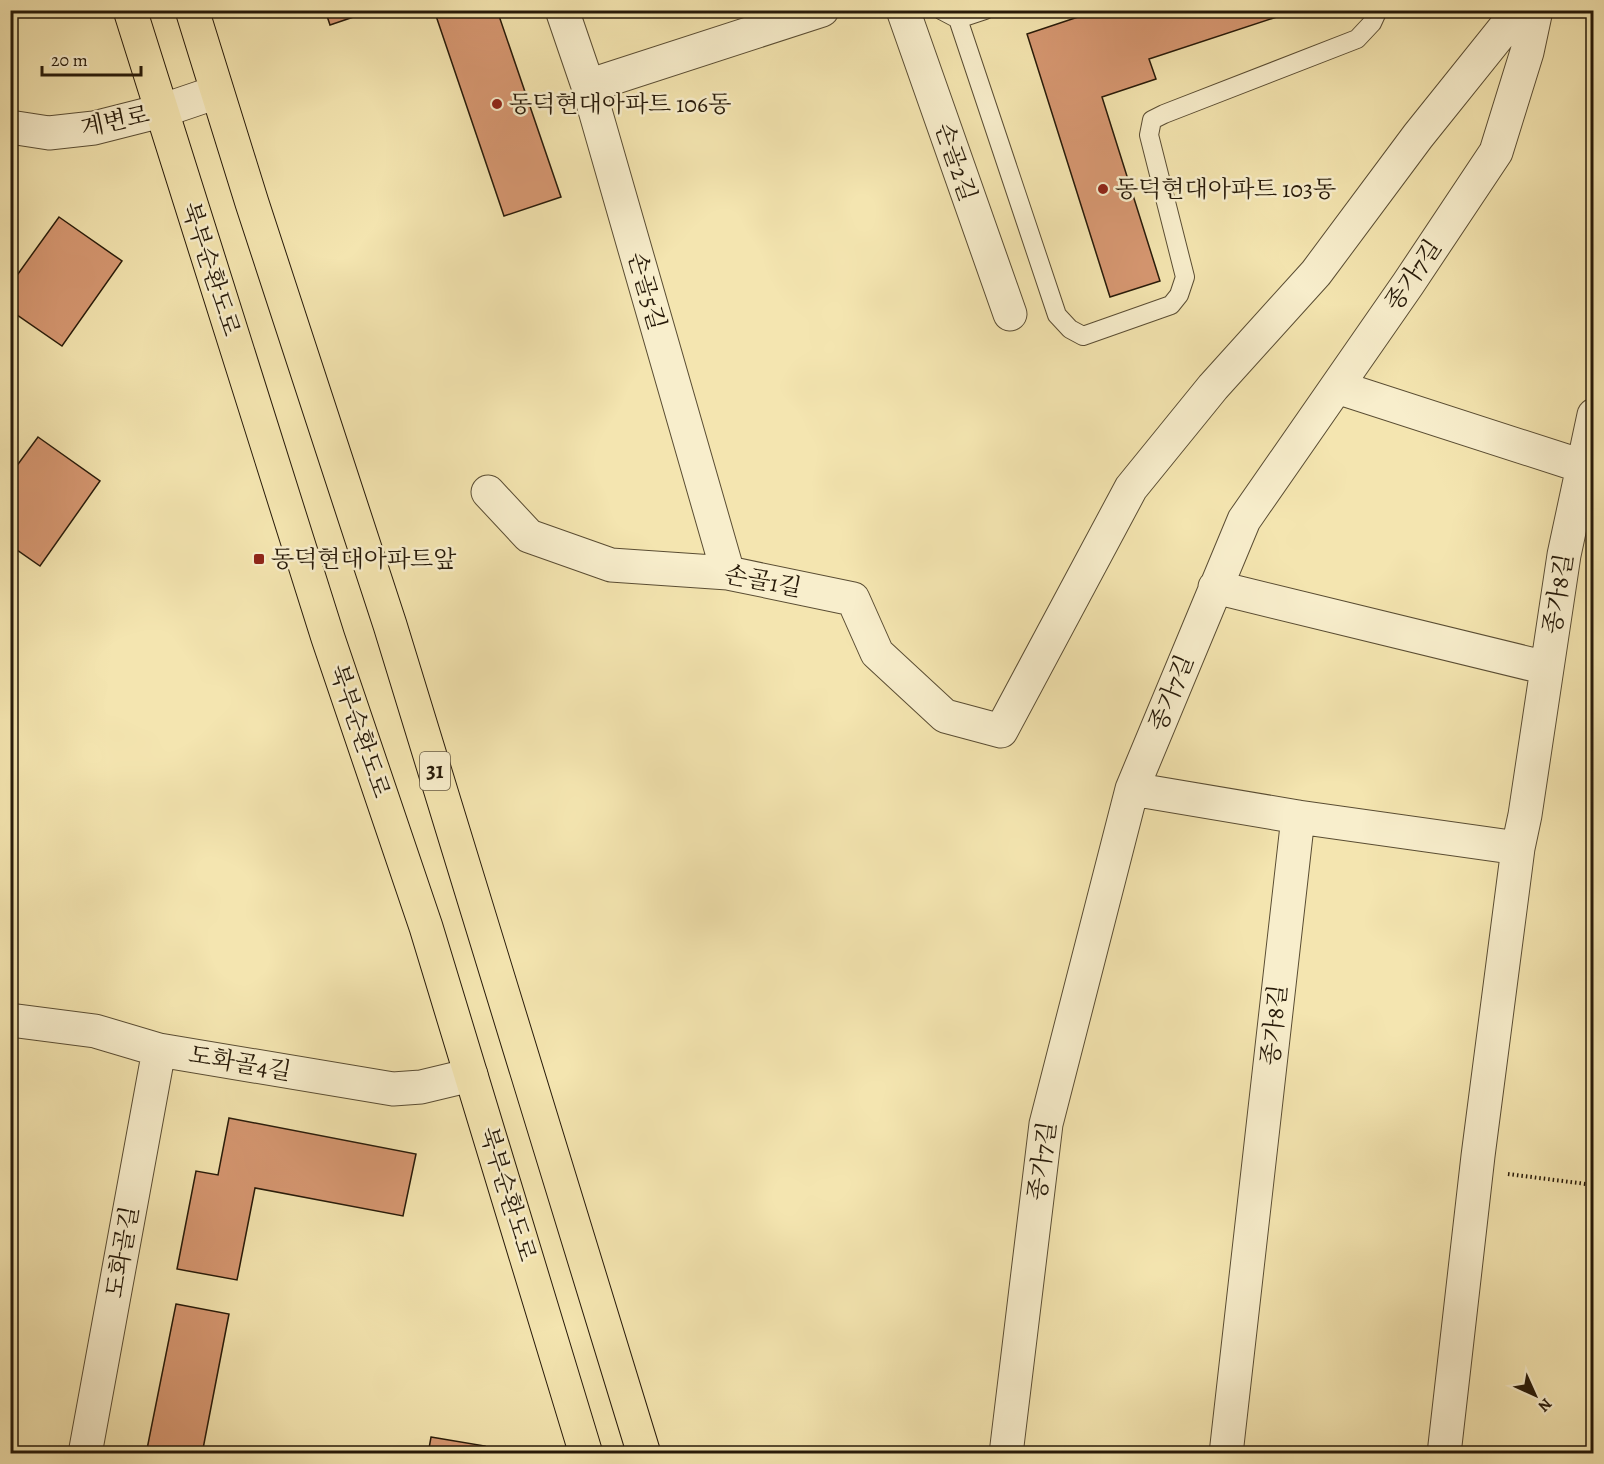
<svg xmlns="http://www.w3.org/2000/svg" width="1604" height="1464" font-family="Alegreya,'Noto Serif KR',serif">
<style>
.building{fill:#d69771;stroke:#271a09;stroke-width:1.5}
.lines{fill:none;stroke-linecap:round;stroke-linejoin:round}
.service-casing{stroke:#5a4d33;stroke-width:20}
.minor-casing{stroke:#5a4d33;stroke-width:35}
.tertiary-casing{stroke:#5a4d33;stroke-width:35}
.primary-casing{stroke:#271a09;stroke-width:35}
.path{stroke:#271a09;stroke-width:4;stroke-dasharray:1.5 3;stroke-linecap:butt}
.service{stroke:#f8eecc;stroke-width:18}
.minor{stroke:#f8eecc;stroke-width:33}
.tertiary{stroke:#f8eecc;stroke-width:33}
.primary{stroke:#f4e5b0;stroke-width:33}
.poi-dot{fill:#8f2418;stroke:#f8eecc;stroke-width:2}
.labels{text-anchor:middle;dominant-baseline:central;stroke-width:5;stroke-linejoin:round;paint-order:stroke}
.shield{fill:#f8eecc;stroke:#665a44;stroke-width:1.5}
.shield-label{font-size:22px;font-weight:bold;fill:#271a09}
.poi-label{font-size:24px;fill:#271a09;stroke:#f8eecc;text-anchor:start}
.street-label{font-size:24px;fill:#271a09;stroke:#f8eecc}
</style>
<rect width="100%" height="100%" fill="#f4e5b0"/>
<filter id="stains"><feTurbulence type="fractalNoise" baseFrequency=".00333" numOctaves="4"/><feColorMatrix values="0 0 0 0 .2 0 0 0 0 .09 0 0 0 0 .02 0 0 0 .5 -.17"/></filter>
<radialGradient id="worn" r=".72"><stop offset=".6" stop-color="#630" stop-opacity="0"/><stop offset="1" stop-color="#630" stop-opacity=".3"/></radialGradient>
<!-- building -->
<path class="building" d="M 325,10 L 374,10 L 330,25 Z
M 434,10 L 497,10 L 561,197 L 504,216 Z
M 1099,10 L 1298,10 L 1149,59 L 1156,79 L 1102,97 L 1160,281 L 1110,297 L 1027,34 Z
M 59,217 L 122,261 L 62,346 L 10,310 L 10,285 Z
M 38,437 L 100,481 L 40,566 L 10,545 L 10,475 Z
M 229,1118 L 416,1154 L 403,1216 L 255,1188 L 237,1280 L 177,1269 L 196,1171 L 218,1175 Z
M 176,1304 L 229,1314 L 202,1454 L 146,1454 Z
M 431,1437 L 485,1446 L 483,1454 L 428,1454 Z"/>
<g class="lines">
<defs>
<path id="service" d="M 941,10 L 958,19 L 1057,315 L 1070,329 L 1083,336 L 1171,305 L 1179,295 L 1185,277 L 1149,135 L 1152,120 L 1164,114 L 1357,39 L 1372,23 L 1378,10
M 958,19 L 985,10"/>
<path id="minor" d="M 562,10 L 588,86 L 728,573
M 903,10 L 1010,314
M 588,86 L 822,10
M 1337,387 L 1594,470
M 488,492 L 529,536 L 611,565 L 728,573 L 853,599 L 877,653 L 945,716 L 1001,731 L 1131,488 L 1213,387 L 1316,273 L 1418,136 L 1519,10
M 1215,587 L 1547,668
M 1132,789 L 1298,817 L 1518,848
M 10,1020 L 95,1031 L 159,1050 L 393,1089 L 421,1087 L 471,1075
M 85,1454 L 159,1050
M 1006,1454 L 1046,1124 L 1132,789 L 1244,520 L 1408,284 L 1496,152 L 1527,52 L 1536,10
M 1226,1454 L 1298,817
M 1444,1454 L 1478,1156 L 1518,848 L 1525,815 L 1564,555 L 1594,415"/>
<path id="tertiary" d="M 10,127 L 49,133 L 94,128 L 161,111 L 217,92"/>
<path id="primary" d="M 130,10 L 328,638 L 426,927 L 586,1454
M 192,10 L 252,203 L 390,625 L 644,1454"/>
</defs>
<!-- service casing -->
<use href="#service" class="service-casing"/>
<!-- minor casing -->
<use href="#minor" class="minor-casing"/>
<!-- tertiary casing -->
<use href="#tertiary" class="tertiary-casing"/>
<!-- primary casing -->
<use href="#primary" class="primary-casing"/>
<!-- path -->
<path class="path" d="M 1508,1174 L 1594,1185"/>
<!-- service -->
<use href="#service" class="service"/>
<!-- minor -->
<use href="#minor" class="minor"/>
<!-- tertiary -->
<use href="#tertiary" class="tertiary"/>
<!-- primary -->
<use href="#primary" class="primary"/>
</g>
<!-- markers -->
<g class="poi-dot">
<circle cx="497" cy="104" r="6"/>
<circle cx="1103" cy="189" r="6"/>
<rect x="253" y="553" width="12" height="12" rx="3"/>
</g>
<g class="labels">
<!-- shield labels -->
<rect class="shield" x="420" y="752" width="30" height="38" rx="4.5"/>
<g class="shield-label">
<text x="435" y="771">31</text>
</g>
<!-- poi labels -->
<g class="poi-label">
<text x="509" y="104">동덕현대아파트 106동</text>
<text x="1115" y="189">동덕현대아파트 103동</text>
<text x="271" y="559">동덕현대아파트앞</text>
</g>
<!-- street labels -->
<g class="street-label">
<text transform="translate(115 121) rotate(-12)">계변로</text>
<text transform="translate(956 162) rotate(71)">손골2길</text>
<text transform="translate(211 269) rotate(72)">북부순환도로</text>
<text transform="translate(1413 275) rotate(-56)">종가7길</text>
<text transform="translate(647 291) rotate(74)">손골5길</text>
<text transform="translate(763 581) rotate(11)">손골1길</text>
<text transform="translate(1558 594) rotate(-81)">종가8길</text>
<text transform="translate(1171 693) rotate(-68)">종가7길</text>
<text transform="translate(360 731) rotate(71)">북부순환도로</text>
<text transform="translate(1274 1025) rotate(-84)">종가8길</text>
<text transform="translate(240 1063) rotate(10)">도화골4길</text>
<text transform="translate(1042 1161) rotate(-82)">종가7길</text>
<text transform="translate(508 1194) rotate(73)">북부순환도로</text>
<text transform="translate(122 1252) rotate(-80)">도화골길</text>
</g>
</g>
<!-- margin -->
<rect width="1604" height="1464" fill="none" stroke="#f4e5b0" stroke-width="36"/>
<rect x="12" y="12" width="1580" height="1440" fill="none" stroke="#271a09" stroke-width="3"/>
<rect x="18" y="18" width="1568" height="1428" fill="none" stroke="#271a09" stroke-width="1.5"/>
<!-- north arrow -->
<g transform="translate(1535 1395) rotate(135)" stroke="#f8eecc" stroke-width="4.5" paint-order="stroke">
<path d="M0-4.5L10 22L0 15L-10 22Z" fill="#271a09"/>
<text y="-9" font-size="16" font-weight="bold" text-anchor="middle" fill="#271a09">N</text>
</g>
<!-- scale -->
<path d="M42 66v9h99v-9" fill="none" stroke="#271a09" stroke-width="3"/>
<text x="51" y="66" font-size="18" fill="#271a09" stroke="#f8eecc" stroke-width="4.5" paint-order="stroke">20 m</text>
<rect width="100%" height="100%" filter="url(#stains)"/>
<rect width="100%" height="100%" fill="url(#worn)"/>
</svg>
